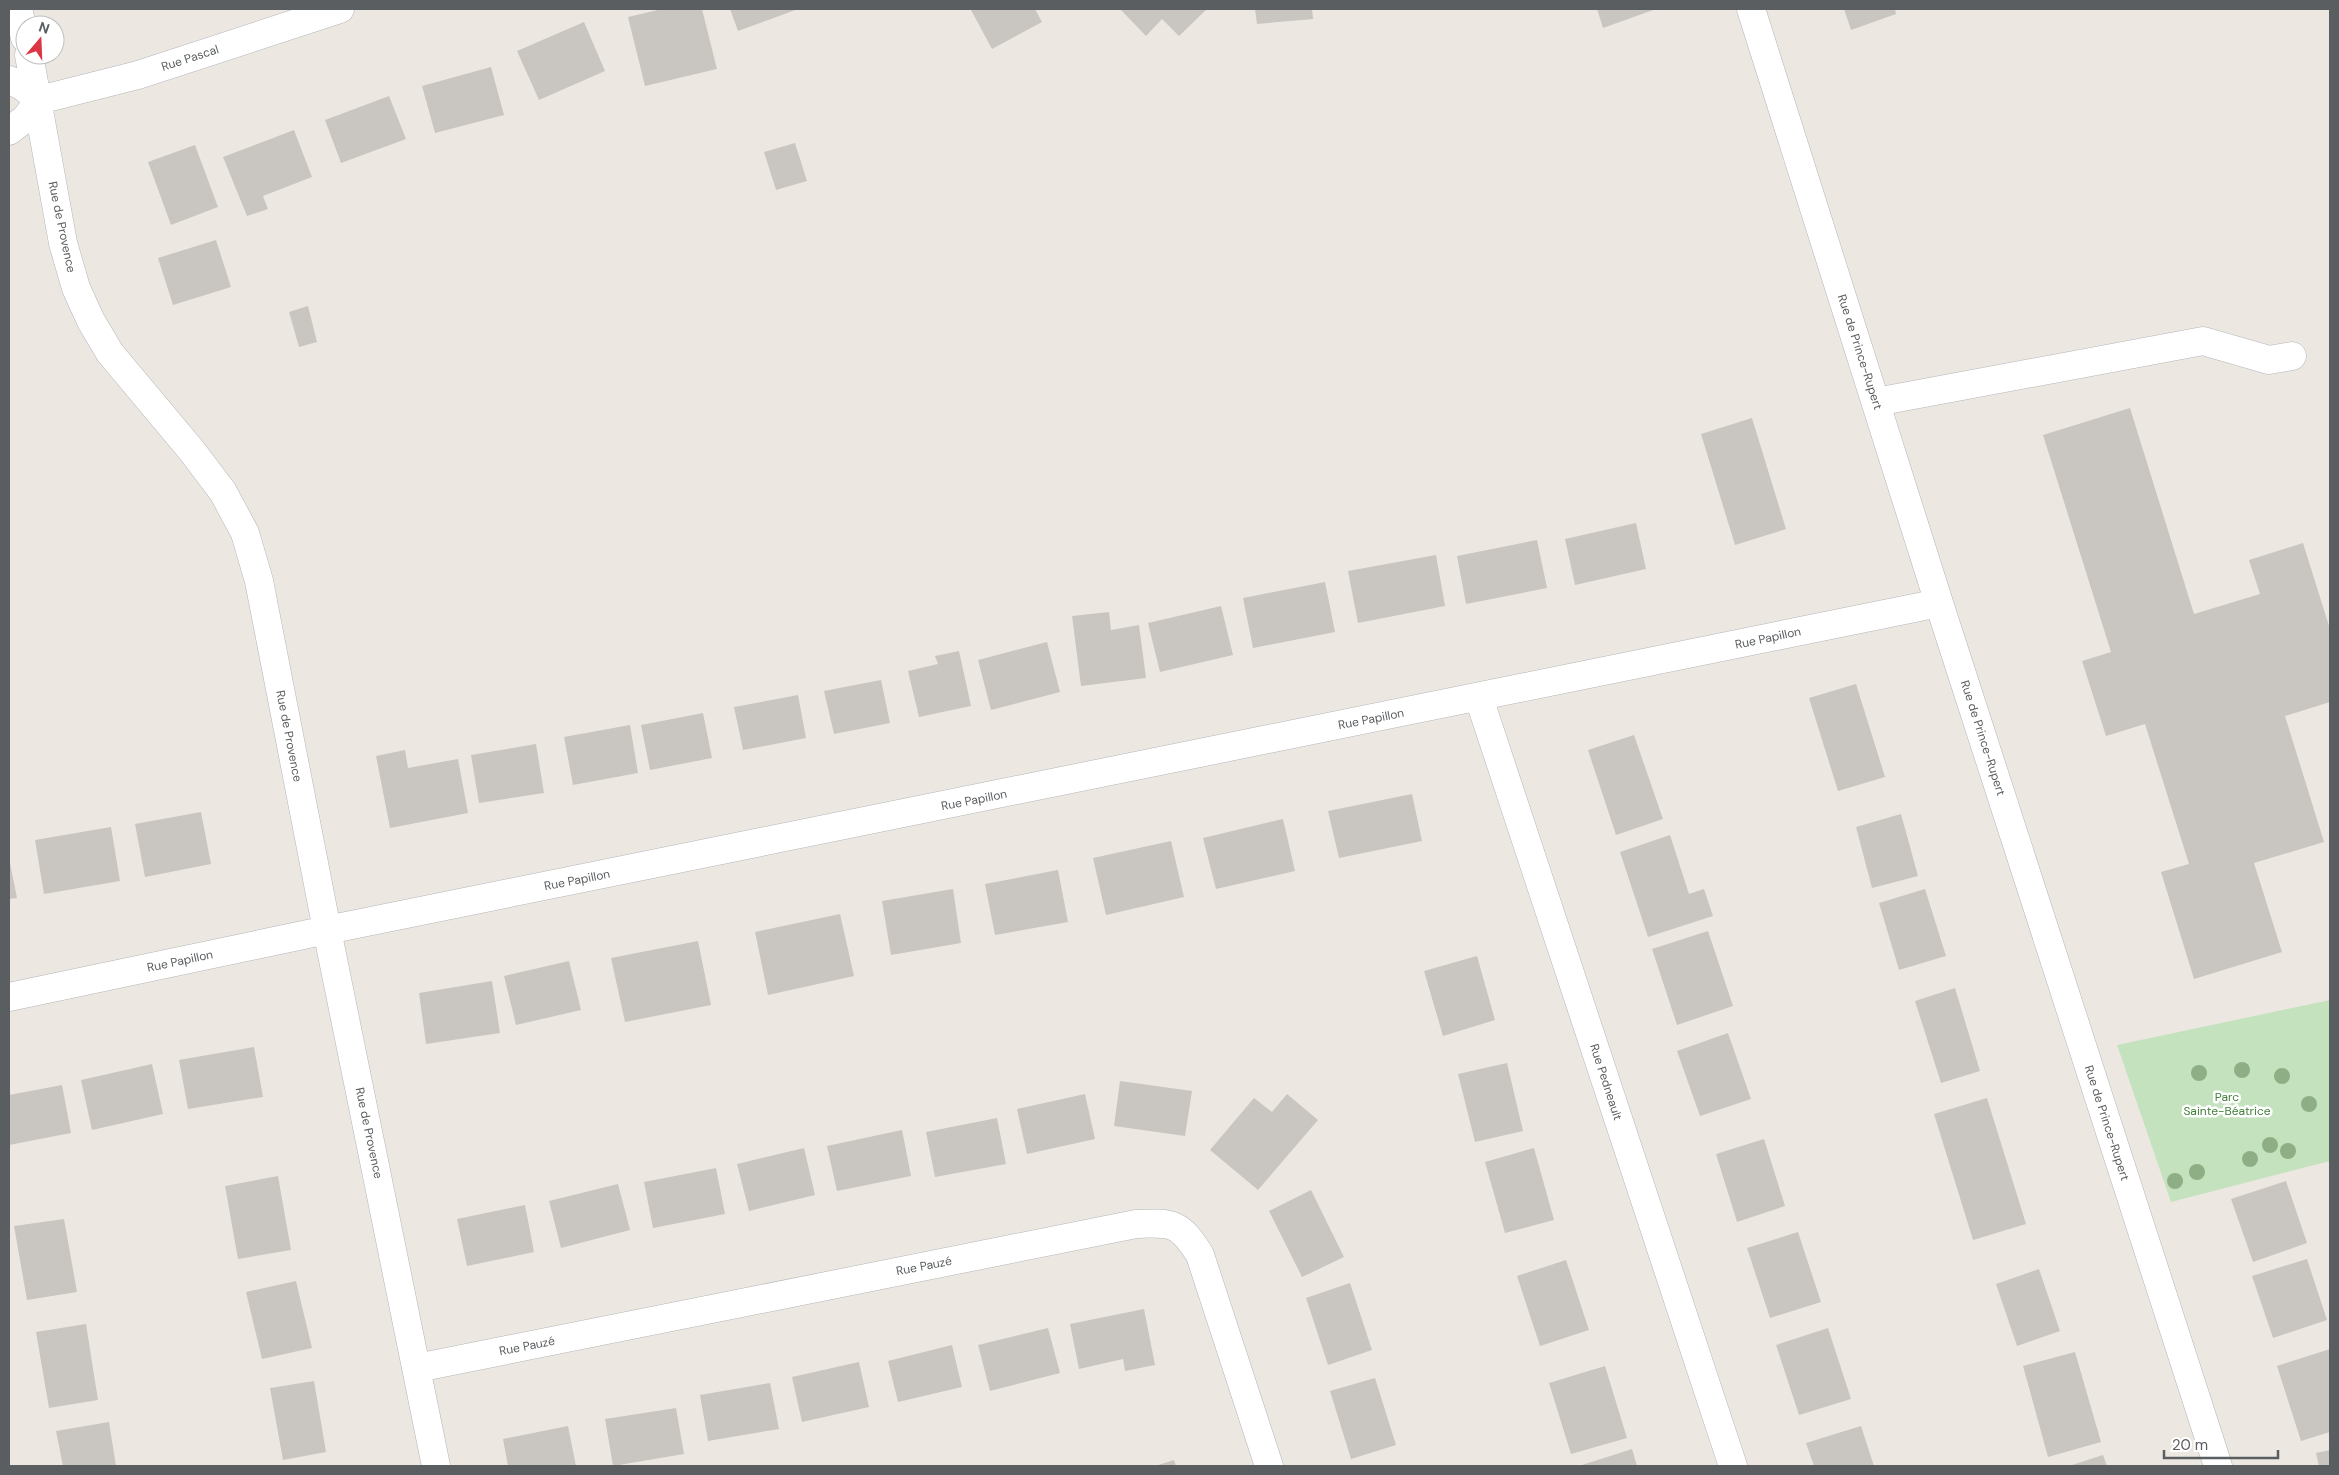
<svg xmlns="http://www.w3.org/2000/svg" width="2339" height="1475" font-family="'DM Sans',sans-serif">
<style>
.green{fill:#c5e2bf}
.building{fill:#c9c5c0}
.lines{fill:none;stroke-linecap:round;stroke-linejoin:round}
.minor-casing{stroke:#b2b5b8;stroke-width:29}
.minor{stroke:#fff;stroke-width:28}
.tree{fill:#8eaf85}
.labels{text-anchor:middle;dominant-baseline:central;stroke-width:5;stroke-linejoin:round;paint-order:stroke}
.street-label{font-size:12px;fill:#5a5e61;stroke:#fff}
.park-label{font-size:12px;fill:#42803a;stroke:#fff}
</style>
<rect width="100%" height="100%" fill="#ece8e1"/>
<!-- green -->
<path class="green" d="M 2330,1000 L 2330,1161 L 2171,1202 L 2117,1045 Z"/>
<!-- building -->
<path class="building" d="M 662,9 L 702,9 L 717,69 L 645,86 L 628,17 Z
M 730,9 L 798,9 L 738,31 Z
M 974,9 L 1035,9 L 1042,22 L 992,49 L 971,10 Z
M 1120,9 L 1207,9 L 1179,36 L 1162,19 L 1146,36 Z
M 1255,9 L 1312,9 L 1313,19 L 1257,24 Z
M 1597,9 L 1656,9 L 1603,28 Z
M 1844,9 L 1895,9 L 1896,14 L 1851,30 Z
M 584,22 L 605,71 L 539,100 L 517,51 Z
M 491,67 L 504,115 L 435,133 L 422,86 Z
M 389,96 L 406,139 L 341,163 L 325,120 Z
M 294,130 L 312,177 L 263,196 L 268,209 L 247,216 L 223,157 Z
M 795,143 L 807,181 L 776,190 L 764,152 Z
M 195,145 L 218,207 L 171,225 L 148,162 Z
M 216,240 L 231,287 L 173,305 L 158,258 Z
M 308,306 L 317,342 L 299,347 L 289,312 Z
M 2130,408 L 2194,614 L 2260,594 L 2249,560 L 2303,543 L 2330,629 L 2330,702 L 2285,716 L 2324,842 L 2254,863 L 2282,952 L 2194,979 L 2161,872 L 2189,864 L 2145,724 L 2106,736 L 2082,661 L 2111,652 L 2043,435 Z
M 1752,418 L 1786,529 L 1735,545 L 1701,434 Z
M 1636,523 L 1646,569 L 1575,585 L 1565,539 Z
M 1537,540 L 1547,588 L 1466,604 L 1457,556 Z
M 1436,555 L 1445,606 L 1358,623 L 1348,571 Z
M 1325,582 L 1335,632 L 1253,648 L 1243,598 Z
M 1221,606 L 1233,655 L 1160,672 L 1148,623 Z
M 1109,612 L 1111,630 L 1139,625 L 1146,678 L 1081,686 L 1072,616 Z
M 1047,642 L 1060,692 L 991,710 L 978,660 Z
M 959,651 L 971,706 L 919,717 L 908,671 L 938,664 L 935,656 Z
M 881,680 L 890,723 L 834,734 L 824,691 Z
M 1856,684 L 1885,777 L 1838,791 L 1809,698 Z
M 798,695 L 806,738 L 743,750 L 734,707 Z
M 703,713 L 712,758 L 650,770 L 641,725 Z
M 630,725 L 638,773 L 573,785 L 564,737 Z
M 1634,735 L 1663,819 L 1616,835 L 1588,750 Z
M 536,744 L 544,793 L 479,803 L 471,755 Z
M 405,750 L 408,768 L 458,759 L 468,813 L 390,828 L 376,756 Z
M 1412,794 L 1422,841 L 1339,858 L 1328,811 Z
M 201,812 L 211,864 L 145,877 L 135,824 Z
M 1901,814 L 1918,876 L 1872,888 L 1856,827 Z
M 1283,819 L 1295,871 L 1216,889 L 1203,838 Z
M 111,827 L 120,881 L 44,894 L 35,840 Z
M 1670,835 L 1689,894 L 1704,889 L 1713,916 L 1648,937 L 1620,852 Z
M 1171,841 L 1184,897 L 1106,915 L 1093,858 Z
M 9,858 L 17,898 L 9,899 Z
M 1058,870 L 1068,922 L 995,935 L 985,884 Z
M 953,889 L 961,943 L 891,955 L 882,901 Z
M 1925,889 L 1946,956 L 1899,970 L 1879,903 Z
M 840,914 L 854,976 L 768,995 L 755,932 Z
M 1708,931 L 1733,1006 L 1677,1025 L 1652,949 Z
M 698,941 L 711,1005 L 625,1022 L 611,958 Z
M 1477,956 L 1495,1020 L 1443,1036 L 1424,971 Z
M 569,961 L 581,1010 L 516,1025 L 504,976 Z
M 492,981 L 500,1033 L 426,1044 L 419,993 Z
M 1955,988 L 1980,1071 L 1941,1083 L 1915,1001 Z
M 1728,1033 L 1751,1099 L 1700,1116 L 1677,1051 Z
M 254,1047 L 263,1097 L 188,1109 L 179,1060 Z
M 1507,1063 L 1523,1131 L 1475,1142 L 1458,1074 Z
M 152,1064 L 163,1114 L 92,1130 L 81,1080 Z
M 1120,1081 L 1192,1091 L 1185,1136 L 1114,1126 Z
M 62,1085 L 71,1133 L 9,1145 L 9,1095 Z
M 1085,1094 L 1095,1139 L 1027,1154 L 1017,1109 Z
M 1287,1094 L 1318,1120 L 1258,1190 L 1210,1150 L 1254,1098 L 1272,1112 Z
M 1987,1098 L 2026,1224 L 1973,1240 L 1934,1114 Z
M 997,1118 L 1006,1164 L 935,1177 L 926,1132 Z
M 902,1130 L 911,1176 L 837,1191 L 827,1146 Z
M 1764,1139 L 1785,1206 L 1737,1222 L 1716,1154 Z
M 804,1148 L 815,1195 L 749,1211 L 737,1164 Z
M 1534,1148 L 1554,1220 L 1505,1233 L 1485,1162 Z
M 716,1168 L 725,1214 L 653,1228 L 644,1182 Z
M 278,1176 L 291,1250 L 238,1259 L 225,1186 Z
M 2286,1181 L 2307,1243 L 2253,1262 L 2231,1199 Z
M 618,1184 L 630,1230 L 561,1248 L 549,1201 Z
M 1311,1190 L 1344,1257 L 1302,1277 L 1269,1211 Z
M 525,1205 L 534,1252 L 467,1266 L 457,1219 Z
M 64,1219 L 77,1292 L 27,1300 L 14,1226 Z
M 1798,1232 L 1821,1302 L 1770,1318 L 1747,1248 Z
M 2307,1259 L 2327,1320 L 2273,1338 L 2252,1276 Z
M 1566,1260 L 1589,1330 L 1540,1346 L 1517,1276 Z
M 2039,1269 L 2060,1331 L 2017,1346 L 1996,1284 Z
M 296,1281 L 312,1348 L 262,1359 L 246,1292 Z
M 1350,1283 L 1372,1350 L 1328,1365 L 1306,1298 Z
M 1144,1309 L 1155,1365 L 1125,1371 L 1123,1359 L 1079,1369 L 1070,1324 Z
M 86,1324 L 98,1400 L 49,1408 L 36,1332 Z
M 1048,1328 L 1060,1373 L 990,1391 L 978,1345 Z
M 1828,1328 L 1851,1399 L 1799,1415 L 1776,1345 Z
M 952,1345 L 962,1387 L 898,1402 L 888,1361 Z
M 2330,1349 L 2330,1432 L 2301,1441 L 2277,1366 Z
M 2075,1352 L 2101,1442 L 2048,1457 L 2023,1366 Z
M 859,1362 L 869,1407 L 802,1422 L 792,1377 Z
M 1605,1366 L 1627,1438 L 1571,1454 L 1549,1383 Z
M 1375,1378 L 1396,1445 L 1351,1459 L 1330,1391 Z
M 314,1381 L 326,1452 L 283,1460 L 270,1388 Z
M 770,1383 L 779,1429 L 708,1441 L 700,1395 Z
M 676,1408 L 684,1454 L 613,1466 L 605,1419 Z
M 109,1422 L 116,1466 L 63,1466 L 56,1431 Z
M 568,1426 L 576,1466 L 508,1466 L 503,1439 Z
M 1861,1426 L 1874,1466 L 1814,1466 L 1806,1443 Z
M 1632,1449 L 1637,1466 L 1579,1466 Z
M 2330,1450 L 2330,1466 L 2319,1466 L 2316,1453 Z
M 2103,1455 L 2107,1466 L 2069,1466 Z
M 1174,1460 L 1176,1466 L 1155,1466 Z"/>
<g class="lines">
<defs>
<path id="minor" d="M 18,9 L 25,38
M 1751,9 L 1939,603 L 2218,1466
M 29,55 L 63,243 L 76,288 L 91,321 L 110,353 L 192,451 L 223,492 L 245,533 L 259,581 L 327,930 L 436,1466
M 9,80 L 22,86 L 39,100
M 9,131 L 26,118 L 39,100 L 138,75 L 340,9
M 1876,402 L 2203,341 L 2269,360 L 2292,356
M 1479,698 L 1733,1466
M 9,997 L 327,930 L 1939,603
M 417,1368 L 1136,1224 C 1173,1222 1180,1223 1200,1255 L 1269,1466"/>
</defs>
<!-- minor casing -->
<use href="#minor" class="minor-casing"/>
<!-- minor -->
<use href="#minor" class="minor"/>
</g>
<!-- trees -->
<g class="tree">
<circle cx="2242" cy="1070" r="8"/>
<circle cx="2199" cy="1073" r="8"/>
<circle cx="2282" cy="1076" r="8"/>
<circle cx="2309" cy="1104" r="8"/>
<circle cx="2270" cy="1145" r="8"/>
<circle cx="2288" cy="1151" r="8"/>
<circle cx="2250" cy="1159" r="8"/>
<circle cx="2197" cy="1172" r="8"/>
<circle cx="2175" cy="1181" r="8"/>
</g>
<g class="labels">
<!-- street labels -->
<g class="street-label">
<text transform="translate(190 58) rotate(-18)">Rue Pascal</text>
<text transform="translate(62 227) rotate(78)">Rue de Provence</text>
<text transform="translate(1860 352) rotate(72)">Rue de Prince-Rupert</text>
<text transform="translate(1768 638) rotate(-12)">Rue Papillon</text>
<text transform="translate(1371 719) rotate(-11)">Rue Papillon</text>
<text transform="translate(289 736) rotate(79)">Rue de Provence</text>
<text transform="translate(1983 738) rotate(72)">Rue de Prince-Rupert</text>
<text transform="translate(974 800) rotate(-11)">Rue Papillon</text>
<text transform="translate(577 880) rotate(-11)">Rue Papillon</text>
<text transform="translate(180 961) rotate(-12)">Rue Papillon</text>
<text transform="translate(1606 1082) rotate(72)">Rue Pedneault</text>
<text transform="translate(2107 1123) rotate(72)">Rue de Prince-Rupert</text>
<text transform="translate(369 1133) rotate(78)">Rue de Provence</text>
<text transform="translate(924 1266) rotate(-11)">Rue Pauzé</text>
<text transform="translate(527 1346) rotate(-11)">Rue Pauzé</text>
</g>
<!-- park labels -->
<g class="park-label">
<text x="2227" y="1097">Parc<tspan x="2227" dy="14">Sainte-Béatrice</tspan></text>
</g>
</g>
<!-- border -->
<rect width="2339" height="1475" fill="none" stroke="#5a5e61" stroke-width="20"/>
<!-- north arrow -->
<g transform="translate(40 40) rotate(19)"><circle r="24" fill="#ffffff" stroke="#bdbfc0"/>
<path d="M0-4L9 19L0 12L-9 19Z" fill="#dc3645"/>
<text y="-8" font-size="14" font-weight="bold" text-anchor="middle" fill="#5a5e61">N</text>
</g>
<!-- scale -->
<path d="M2164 1450v8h114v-8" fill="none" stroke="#5a5e61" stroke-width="2.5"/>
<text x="2172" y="1450" font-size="15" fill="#5a5e61" stroke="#ffffff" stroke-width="4" paint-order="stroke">20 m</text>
</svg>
